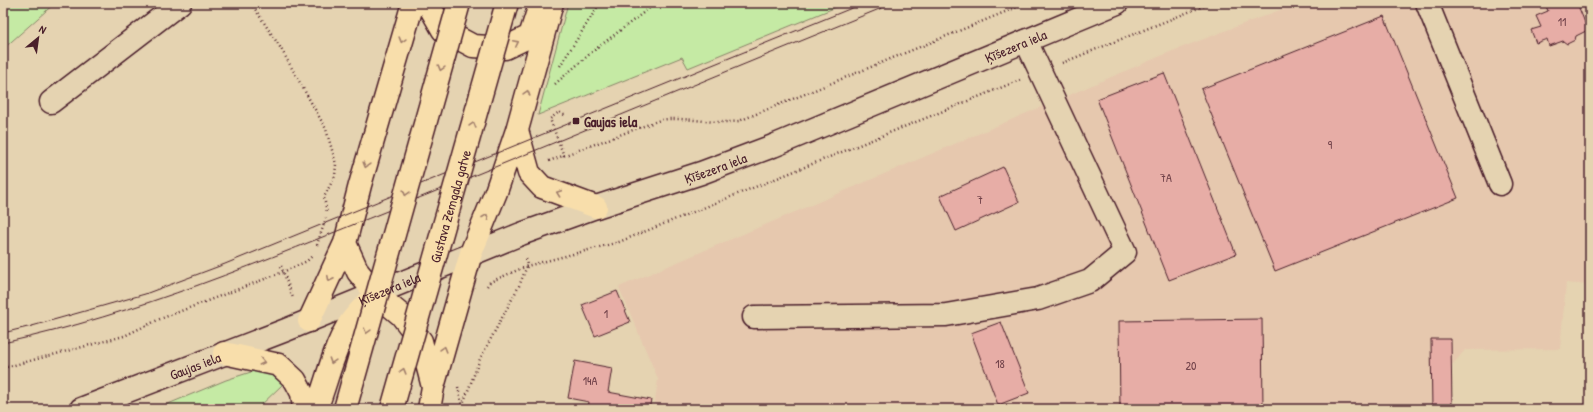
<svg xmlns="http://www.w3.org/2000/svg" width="1593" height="412" font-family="'Patrick Hand',sans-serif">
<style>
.built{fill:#e6c8ae}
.green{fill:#c5eaa4;stroke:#888468}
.building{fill:#e7ada6;stroke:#4a1f2b}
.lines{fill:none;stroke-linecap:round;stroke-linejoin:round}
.minor-casing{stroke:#4a1f2b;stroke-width:25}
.major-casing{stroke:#4a1f2b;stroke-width:25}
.path{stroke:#4a1f2b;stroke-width:2.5;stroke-dasharray:1 3;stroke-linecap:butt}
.minor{stroke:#e5d3b1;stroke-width:22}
.major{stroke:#f8deab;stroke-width:22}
.tram{stroke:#4a1f2b;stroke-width:1}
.major-bridge-casing{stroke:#4a1f2b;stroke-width:25;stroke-linecap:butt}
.major-bridge{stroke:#f8deab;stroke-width:22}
.oneway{stroke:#a17e6b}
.poi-dot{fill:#4a1f2b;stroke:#e5d3b1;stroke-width:1.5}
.labels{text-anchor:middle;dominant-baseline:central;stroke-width:4;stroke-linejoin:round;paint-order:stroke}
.number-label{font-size:12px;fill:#71424a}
.street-label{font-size:14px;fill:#4a1f2b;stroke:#e5d3b1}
.poi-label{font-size:14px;font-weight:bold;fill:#4a1f2b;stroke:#e5d3b1;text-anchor:start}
</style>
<rect width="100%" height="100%" fill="#e5d3b1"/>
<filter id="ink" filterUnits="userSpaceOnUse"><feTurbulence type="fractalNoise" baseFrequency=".025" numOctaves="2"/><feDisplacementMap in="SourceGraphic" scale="8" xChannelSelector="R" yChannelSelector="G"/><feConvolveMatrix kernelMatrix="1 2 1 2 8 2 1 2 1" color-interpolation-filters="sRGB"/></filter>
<g filter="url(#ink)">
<!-- built -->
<path class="built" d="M 1298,3 L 1582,3 L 1590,21 L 1590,285 L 1566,283 L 1560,349 L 1465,350 L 1452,365 L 1452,409 L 654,409 L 658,379 L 619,287 L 1170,52 Z"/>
<!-- green -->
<path class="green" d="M 3,3 L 55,3 L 3,49 Z
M 568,3 L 846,3 L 688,68 L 682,57 L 538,115 Z
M 254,371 L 270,374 L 283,384 L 257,409 L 156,409 L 226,380 Z"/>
<!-- building -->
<path class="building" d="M 1553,3 L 1562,3 L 1563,5 L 1567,3 L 1577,3 L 1588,30 L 1576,36 L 1575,40 L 1567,44 L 1563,41 L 1549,46 L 1547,39 L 1536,43 L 1531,30 L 1541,27 L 1536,16 L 1548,11 L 1546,6 Z
M 1384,16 L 1458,198 L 1275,271 L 1201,89 Z
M 1164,73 L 1236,254 L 1169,280 L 1097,99 Z
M 1003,167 L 1019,202 L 956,231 L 940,196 Z
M 617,291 L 630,322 L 595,336 L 582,305 Z
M 1262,319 L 1263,409 L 1120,409 L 1119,321 Z
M 1001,322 L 1029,393 L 998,405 L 971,333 Z
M 1431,339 L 1451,339 L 1452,409 L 1432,409 Z
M 575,361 L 612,368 L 608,392 L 651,400 L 649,409 L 588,409 L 589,402 L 568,398 Z"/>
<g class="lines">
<defs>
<g id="minor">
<path d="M 1427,3 L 1500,184"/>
<path d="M 51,102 L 180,3"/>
<path d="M 754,317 L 946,315 L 1038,299 L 1090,281 L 1125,252 L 1026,41"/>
<path id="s1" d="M 81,409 L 286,330 L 521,234 L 596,207 L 701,173 L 773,146 L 1117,3"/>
</g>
<path id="major" d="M 432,3 L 431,9 L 443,30 L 473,46 L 505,48 L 530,36 L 538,11
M 517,130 L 529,173 L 542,187 L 596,207
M 345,243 L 358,272 L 376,294 L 401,315 L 421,341 L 433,387
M 309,321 L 345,243 L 360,185 L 413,3
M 224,353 L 279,365 L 295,380 L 302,393 L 304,409
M 316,409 C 327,382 332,353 347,327 C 354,315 366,304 376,294
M 429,409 L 433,387 L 471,253 L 496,192 L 517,130 L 552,3"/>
</defs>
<!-- minor casing -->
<use href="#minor" class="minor-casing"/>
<!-- major casing -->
<use href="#major" class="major-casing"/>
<!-- path -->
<path class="path" d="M 251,3 L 280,47 L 326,129 L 336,164 L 335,176 L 324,197 L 327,213
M 1062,63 L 1211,3
M 560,66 L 600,3
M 555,84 L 592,52 L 656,3
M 564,156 L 550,119 L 559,112 L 566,116
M 549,161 L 660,120 C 686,116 713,125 739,121 L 1027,3
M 317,245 L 326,218
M 281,266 L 293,298
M 487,286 L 490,282 L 527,266 L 619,242 L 1020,80
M 3,368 L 124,336 L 160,319 L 283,272 L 307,261 L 312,256
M 458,387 L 463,409
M 461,409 L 480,359 L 519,286 L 527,266 L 526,258"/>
<!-- minor -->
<use href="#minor" class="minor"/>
<!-- major -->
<use href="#major" class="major"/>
<!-- tram -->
<path class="tram" d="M 3,333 L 32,326 L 145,294 L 225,264 L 864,3
M 3,343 C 138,314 265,260 392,209 C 560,141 726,71 894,3"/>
<defs>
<g id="major-bridge">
<path d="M 345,409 L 459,3"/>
<path id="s2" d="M 392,409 L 507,3"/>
</g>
</defs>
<!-- major-bridge casing -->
<use href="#major-bridge" class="major-bridge-casing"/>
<!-- major-bridge -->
<use href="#major-bridge" class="major-bridge"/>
</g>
<!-- one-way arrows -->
<defs><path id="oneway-chevron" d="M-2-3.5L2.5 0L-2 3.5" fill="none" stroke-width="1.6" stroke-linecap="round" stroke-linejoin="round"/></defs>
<g class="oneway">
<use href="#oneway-chevron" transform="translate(402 40) rotate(106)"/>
<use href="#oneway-chevron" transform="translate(516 43) rotate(-26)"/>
<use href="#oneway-chevron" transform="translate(441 68) rotate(106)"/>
<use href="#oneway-chevron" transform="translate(527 93) rotate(-74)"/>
<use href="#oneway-chevron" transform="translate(473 125) rotate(-74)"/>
<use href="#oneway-chevron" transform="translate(366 165) rotate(106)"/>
<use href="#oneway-chevron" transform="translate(406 193) rotate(106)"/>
<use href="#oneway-chevron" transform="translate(559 193) rotate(-160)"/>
<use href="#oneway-chevron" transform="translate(486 217) rotate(-68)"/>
<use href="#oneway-chevron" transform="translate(330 279) rotate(116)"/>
<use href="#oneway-chevron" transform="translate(367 331) rotate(106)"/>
<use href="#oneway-chevron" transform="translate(444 349) rotate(-74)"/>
<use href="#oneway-chevron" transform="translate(332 361) rotate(108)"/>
<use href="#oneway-chevron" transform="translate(262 362) rotate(13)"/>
<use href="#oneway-chevron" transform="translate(403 371) rotate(-74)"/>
</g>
</g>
<!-- markers -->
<rect class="poi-dot" x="572" y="117" width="8" height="8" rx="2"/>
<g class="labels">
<!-- number labels -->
<g class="number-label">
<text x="1562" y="21">11</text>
<text x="1330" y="144">9</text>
<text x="1166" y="177">7A</text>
<text x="980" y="199">7</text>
<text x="606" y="313">1</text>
<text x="1000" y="363">18</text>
<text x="1191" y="365">20</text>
<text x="590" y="380">14A</text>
</g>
<!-- street labels -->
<g class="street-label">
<text stroke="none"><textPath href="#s1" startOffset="1003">Ķīšezera iela</textPath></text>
<text stroke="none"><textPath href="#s1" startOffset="679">Ķīšezera iela</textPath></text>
<text stroke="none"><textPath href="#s2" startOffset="211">Gustava Zemgala gatve</textPath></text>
<text stroke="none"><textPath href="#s1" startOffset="331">Ķīšezera iela</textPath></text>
<text stroke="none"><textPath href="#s1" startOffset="122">Gaujas iela</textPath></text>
</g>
<!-- poi labels -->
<g class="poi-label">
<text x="584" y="121">Gaujas iela</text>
</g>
</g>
<!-- margin -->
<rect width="1593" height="412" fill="none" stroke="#e5d3b1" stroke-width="16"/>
<rect x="8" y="8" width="1577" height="396" fill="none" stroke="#4a1f2b" stroke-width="1.5" filter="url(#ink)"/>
<!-- north arrow -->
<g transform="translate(38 38) rotate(29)" stroke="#e5d3b1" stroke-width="3" paint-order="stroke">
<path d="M0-3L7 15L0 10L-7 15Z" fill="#4a1f2b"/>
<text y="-6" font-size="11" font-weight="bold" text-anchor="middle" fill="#4a1f2b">N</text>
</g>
</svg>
